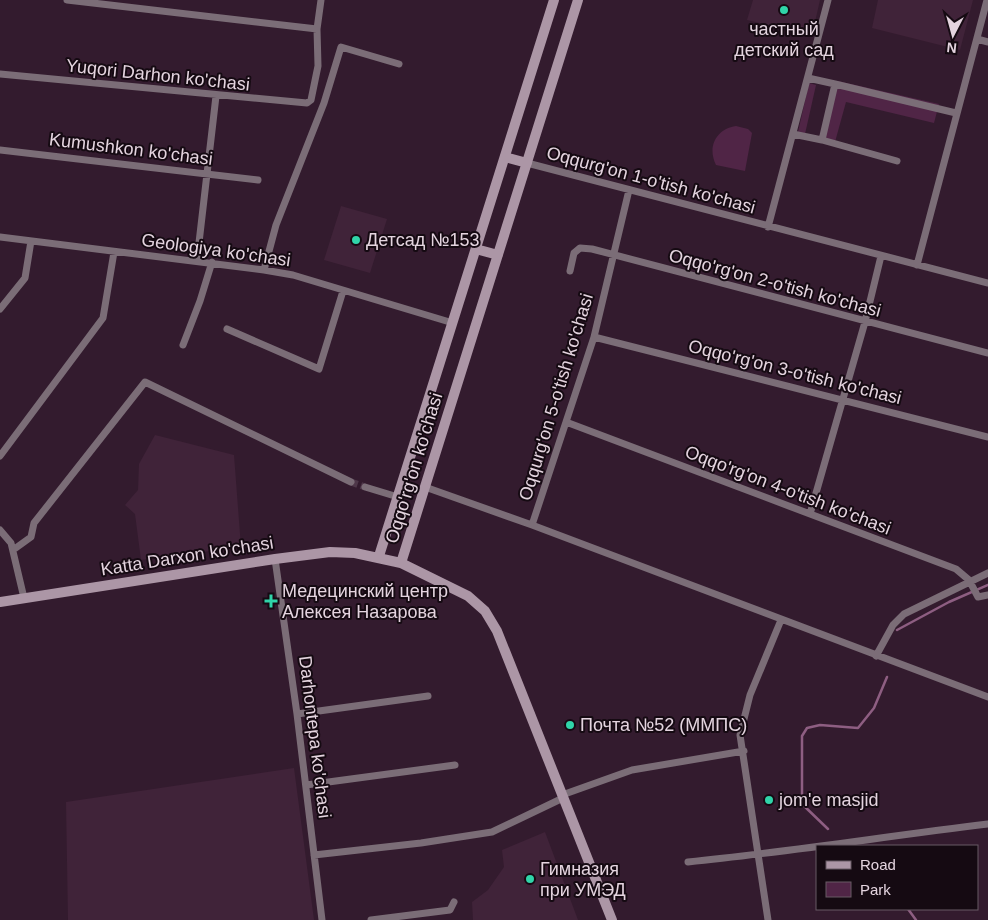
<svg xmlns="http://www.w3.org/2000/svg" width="988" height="920" font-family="Arial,sans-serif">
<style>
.built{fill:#402339}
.green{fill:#502546}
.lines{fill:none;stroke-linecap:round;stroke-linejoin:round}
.stream{stroke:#8e5e82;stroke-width:2.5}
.minor-tunnel{stroke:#4e3749;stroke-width:7;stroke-dasharray:7 3.5;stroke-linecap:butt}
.minor{stroke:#7b6d77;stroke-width:7}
.secondary{stroke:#ac96a6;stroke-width:10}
.poi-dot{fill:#30d4a9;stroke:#150a12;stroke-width:2}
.labels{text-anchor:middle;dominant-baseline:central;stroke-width:4;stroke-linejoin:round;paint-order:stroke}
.poi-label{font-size:18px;fill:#e4d4df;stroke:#150a12;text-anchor:start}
.street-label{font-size:18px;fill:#e4d4df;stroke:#150a12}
</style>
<rect width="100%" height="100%" fill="#331b2e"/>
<!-- built -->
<path class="built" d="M 753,0 L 820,0 L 812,35 L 747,20 Z
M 878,0 L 973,0 L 960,50 L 872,28 Z
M 341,206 L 387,219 L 370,273 L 324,260 Z
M 155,435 L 234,455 L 241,547 L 141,560 L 135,514 L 125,505 L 138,490 L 139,464 Z
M 294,768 L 314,920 L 68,920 L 66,802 Z
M 545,832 L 578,920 L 473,920 L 472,902 L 488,890 L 504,867 L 502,850 Z"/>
<!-- green -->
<path class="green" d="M 838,81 L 939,104 L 934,123 L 846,102 L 835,142 L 824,140 Z
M 809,83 L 816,85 L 805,134 L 798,132 Z
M 736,126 L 748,129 L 752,133 L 745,171 L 716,165 C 707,147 716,129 736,126 Z"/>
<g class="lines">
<!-- stream -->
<path class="stream" d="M 897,630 L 949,602 L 988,585
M 828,829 L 802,804 L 802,736 L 807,728 L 820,725 L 858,728 L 874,708 L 887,677
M 908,909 L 916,920"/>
<!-- minor-tunnel -->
<path class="minor-tunnel" d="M 351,482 L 365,487"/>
<!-- minor -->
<path class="minor" d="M 67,0 L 317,29
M 977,39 L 988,42
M 0,74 L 307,103 L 311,100 L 318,66 L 317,29 L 321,0
M 835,84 L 956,113
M 793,134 L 822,140 L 835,84 L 808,78
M 822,140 L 897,161
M 0,150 L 258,180
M 527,163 L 988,283
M 768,227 L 828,0
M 0,237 L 264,270 L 293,275 L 453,323
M 197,260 L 216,96
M 917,265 L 987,0
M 264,270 L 276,225 L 324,103 L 341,47 L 399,64
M 570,271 L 574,253 L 580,248 L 592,249 L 988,353
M 0,309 L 25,278 L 31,241
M 227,329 L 319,369 L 343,291
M 594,337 L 988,437
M 183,345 L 200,301 L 212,262
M 566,422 L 956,569 L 969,580 L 978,597 L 988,595
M 0,456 L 103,318 L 114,252
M 365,487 L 398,497
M 425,487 L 532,525 L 988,697
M 810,514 L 865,322 L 881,256
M 532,525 L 594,337 L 629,190
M 0,530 L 11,543 L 24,598
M 13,550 L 31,537 L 34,523 L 145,382 L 351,482
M 275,559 L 297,714 L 322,920
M 876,656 L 893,625 L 904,614 L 988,573
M 297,714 L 428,696
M 306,785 L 455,765
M 562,795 L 632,770 L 744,751
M 314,855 L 421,843 L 492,832 L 563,798
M 688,862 C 788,852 888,836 988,824
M 371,920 L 450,910 L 454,902
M 768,920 L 740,735 L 750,695 L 781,620"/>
<!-- secondary -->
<path class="secondary" d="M 505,157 L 527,163
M 476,249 L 498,255
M 379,556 L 554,0
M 401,563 L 578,0
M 0,602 L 275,559 L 330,552 L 355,553 L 401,563 L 468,596 L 485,611 L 497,631 L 612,920"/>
</g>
<!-- markers -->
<g class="poi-dot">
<circle cx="784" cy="10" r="5"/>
<circle cx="356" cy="240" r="5"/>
<path d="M268.5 593.5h5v5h5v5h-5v5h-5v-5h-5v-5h5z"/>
<circle cx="570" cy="725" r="5"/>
<circle cx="769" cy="800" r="5"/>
<circle cx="530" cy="879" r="5"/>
</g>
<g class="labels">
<!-- poi labels -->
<g class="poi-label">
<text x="784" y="29" text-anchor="middle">частный<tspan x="784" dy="21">детский сад</tspan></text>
<text x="366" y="240">Детсад №153</text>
<text x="282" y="591">Медецинский центр<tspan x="282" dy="21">Алексея Назарова</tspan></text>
<text x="580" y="725">Почта №52 (ММПС)</text>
<text x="779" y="800">jom'e masjid</text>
<text x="540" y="869">Гимназия<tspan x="540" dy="21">при УМЭД</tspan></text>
</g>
<!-- street labels -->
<g class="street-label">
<text transform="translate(158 75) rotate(6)">Yuqori Darhon ko'chasi</text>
<text transform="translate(131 149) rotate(7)">Kumushkon ko'chasi</text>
<text transform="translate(651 180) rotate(15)">Oqqurg'on 1-o'tish ko'chasi</text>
<text transform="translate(216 250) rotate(8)">Geologiya ko'chasi</text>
<text transform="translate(775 283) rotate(15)">Oqqo'rg'on 2-o'tish ko'chasi</text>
<text transform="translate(795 372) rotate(14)">Oqqo'rg'on 3-o'tish ko'chasi</text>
<text transform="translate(556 397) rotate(-73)">Oqqurg'on 5-o'tish ko'chasi</text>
<text transform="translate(414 468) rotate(-73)">Oqqo'rg'on ko'chasi</text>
<text transform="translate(788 490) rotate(21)">Oqqo'rg'on 4-o'tish ko'chasi</text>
<text transform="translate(187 556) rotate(-9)">Katta Darxon ko'chasi</text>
<text transform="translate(315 737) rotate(83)">Darhontepa ko'chasi</text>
</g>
</g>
<!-- legend -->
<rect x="816" y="845" width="162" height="65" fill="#150a12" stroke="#685b64"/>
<rect x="826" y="861" width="25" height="8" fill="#ac96a6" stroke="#685b64"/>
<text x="860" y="870" font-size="15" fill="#e4d4df">Road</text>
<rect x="826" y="882" width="25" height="15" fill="#502546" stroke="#685b64"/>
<text x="860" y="895" font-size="15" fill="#e4d4df">Park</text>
<!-- north arrow -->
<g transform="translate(953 35) rotate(186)" stroke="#150a12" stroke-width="4" paint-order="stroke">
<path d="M0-4L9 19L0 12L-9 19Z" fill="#e4d4df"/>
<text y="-8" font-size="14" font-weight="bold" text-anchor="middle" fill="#e4d4df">N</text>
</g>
</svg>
